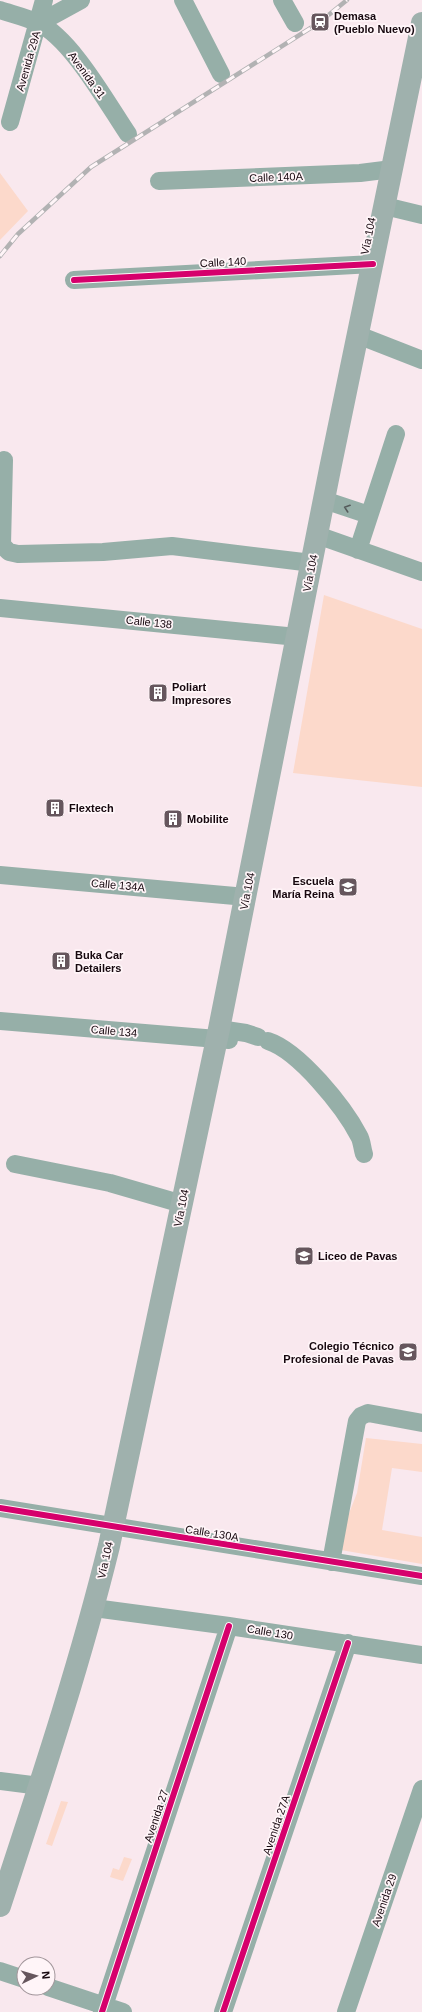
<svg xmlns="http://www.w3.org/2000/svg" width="422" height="2012" font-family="Arial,sans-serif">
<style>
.green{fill:#fcd9cb}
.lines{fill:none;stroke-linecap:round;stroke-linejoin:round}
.minor{stroke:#96afa8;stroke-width:18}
.major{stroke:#9fb1ad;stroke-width:22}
.rail-casing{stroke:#b2b2b3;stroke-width:4.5}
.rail{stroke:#fff5f8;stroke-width:3;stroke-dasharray:9;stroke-linecap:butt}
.cycleway-casing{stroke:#fff5f8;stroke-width:8}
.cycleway{stroke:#d6006c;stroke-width:6}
.oneway{stroke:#565c5c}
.labels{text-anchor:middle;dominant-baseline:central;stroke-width:3.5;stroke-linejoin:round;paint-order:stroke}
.poi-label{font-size:11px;font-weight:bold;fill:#17080f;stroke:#fff5f8;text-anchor:start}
.street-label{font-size:11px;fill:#17080f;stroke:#fff5f8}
</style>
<rect width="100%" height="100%" fill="#f9e8ee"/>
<!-- green -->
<path class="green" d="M 0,173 L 28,211 L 0,240 Z
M 324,595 L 422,629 L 422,787 L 293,773 Z
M 366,1438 L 422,1444 L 422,1472 L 392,1468 L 382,1530 L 422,1537 L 422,1564 L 335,1549 L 357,1493 Z
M 61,1801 L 68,1802 L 52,1846 L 46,1844 Z
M 124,1857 L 132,1859 L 123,1881 L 110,1877 L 113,1868 L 119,1870 Z"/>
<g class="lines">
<!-- minor -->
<path class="minor" d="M 183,0 L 221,74
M 282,0 L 295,23
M 0,10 C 12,14 26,17 38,23 C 71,38 107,103 128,134
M 39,23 L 81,0
M 10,122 L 44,0
M 159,181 L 360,173 L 392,169
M 393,208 L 422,215
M 74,280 L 373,264
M 358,335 L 422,360
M 4,460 L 2,545 L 9,552 L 18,554 L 103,552 L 172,546 L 312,563
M 324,500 L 369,515
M 317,535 L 422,572
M 358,550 L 396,434
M 0,608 L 297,637
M 0,875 L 235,896
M 0,1021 L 229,1040
M 219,1029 L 246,1033 L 258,1037
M 268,1041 C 299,1051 344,1107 359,1136 C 362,1141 362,1148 364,1154
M 15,1164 L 110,1183 L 172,1201 L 181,1205
M 0,1508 L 422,1576
M 331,1562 L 357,1421 L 361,1416 L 368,1413 L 422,1423
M 94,1608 L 229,1626 L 422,1655
M 0,1781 L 40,1786
M 0,1971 L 24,1979
M 48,1987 L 123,2012
M 102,2012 L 229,1626
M 223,2012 L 348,1643
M 346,2012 L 422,1789"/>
<!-- major -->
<path class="major" d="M 0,1906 C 39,1787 79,1668 109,1546 L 219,1029 L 330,469 L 422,23"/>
<defs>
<path id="rail" d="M 0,256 L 18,234 L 91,167 L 320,22 L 347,0"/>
</defs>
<!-- rail casing -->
<use href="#rail" class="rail-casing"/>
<!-- rail -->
<use href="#rail" class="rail"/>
<defs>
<path id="cycleway" d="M 74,280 L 373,264
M 0,1508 L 422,1576
M 102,2012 L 229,1626
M 223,2012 L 348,1643"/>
</defs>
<!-- cycleway casing -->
<use href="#cycleway" class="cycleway-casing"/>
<!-- cycleway -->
<use href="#cycleway" class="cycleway"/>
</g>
<!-- one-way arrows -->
<defs><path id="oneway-chevron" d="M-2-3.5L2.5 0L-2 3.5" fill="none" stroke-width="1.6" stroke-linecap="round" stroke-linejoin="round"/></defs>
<use class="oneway" href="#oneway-chevron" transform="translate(347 508) rotate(-161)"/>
<!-- icons -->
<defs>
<symbol id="station-square" viewBox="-11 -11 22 22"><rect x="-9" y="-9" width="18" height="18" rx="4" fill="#66565d" stroke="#fff5f8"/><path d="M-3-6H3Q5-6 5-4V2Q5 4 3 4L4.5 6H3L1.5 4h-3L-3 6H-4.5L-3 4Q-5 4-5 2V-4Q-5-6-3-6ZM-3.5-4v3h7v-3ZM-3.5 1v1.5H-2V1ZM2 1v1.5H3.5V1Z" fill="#fff"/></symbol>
<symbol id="building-square" viewBox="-11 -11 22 22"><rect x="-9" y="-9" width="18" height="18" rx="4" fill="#66565d" stroke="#fff5f8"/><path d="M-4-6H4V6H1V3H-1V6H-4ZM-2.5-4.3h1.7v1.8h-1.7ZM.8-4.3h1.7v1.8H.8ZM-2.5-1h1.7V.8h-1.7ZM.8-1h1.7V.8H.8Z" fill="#fff"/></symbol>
<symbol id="school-square" viewBox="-11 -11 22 22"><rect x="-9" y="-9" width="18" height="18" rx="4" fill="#66565d" stroke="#fff5f8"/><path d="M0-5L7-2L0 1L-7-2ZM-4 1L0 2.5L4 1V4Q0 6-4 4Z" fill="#fff"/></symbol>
</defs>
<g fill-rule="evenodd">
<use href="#station-square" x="309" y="11" width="22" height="22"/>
<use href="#building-square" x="147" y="682" width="22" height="22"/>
<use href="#building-square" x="44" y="797" width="22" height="22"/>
<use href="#building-square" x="162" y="808" width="22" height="22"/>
<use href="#school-square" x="337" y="876" width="22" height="22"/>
<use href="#building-square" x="50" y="950" width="22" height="22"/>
<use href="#school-square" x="293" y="1245" width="22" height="22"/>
<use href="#school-square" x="397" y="1341" width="22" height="22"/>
</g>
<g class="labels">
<!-- poi labels -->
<g class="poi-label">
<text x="334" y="16">Demasa<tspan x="334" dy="13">(Pueblo Nuevo)</tspan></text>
<text x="172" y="687">Poliart<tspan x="172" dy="13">Impresores</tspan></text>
<text x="69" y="808">Flextech</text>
<text x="187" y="819">Mobilite</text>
<text x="334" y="881" text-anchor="end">Escuela<tspan x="334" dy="13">María Reina</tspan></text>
<text x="75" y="955">Buka Car<tspan x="75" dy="13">Detailers</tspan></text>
<text x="318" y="1256">Liceo de Pavas</text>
<text x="394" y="1346" text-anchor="end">Colegio Técnico<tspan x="394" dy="13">Profesional de Pavas</tspan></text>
</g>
<!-- street labels -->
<g class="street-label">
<text transform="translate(28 61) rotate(-74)">Avenida 29A</text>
<text transform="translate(87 75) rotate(54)">Avenida 31</text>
<text transform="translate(276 177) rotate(-2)">Calle 140A</text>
<text transform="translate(368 236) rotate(-78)">Vía 104</text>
<text transform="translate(223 262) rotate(-3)">Calle 140</text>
<text transform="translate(310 573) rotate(-79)">Vía 104</text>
<text transform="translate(149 622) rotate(6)">Calle 138</text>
<text transform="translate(118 885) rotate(5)">Calle 134A</text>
<text transform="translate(247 891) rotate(-79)">Vía 104</text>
<text transform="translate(114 1031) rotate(5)">Calle 134</text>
<text transform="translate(181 1208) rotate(-78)">Vía 104</text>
<text transform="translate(212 1533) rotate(9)">Calle 130A</text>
<text transform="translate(105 1560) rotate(-77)">Vía 104</text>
<text transform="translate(270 1632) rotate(9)">Calle 130</text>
<text transform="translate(156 1816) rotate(-72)">Avenida 27</text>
<text transform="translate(276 1825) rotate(-71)">Avenida 27A</text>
<text transform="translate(384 1900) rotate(-71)">Avenida 29</text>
</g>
</g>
<!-- north arrow -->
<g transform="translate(36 1976) rotate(85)"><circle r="19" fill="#fff5f8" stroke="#a2969b"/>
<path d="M0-3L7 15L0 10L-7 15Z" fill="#66565d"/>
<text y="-6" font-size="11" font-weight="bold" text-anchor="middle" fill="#17080f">N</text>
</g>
</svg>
